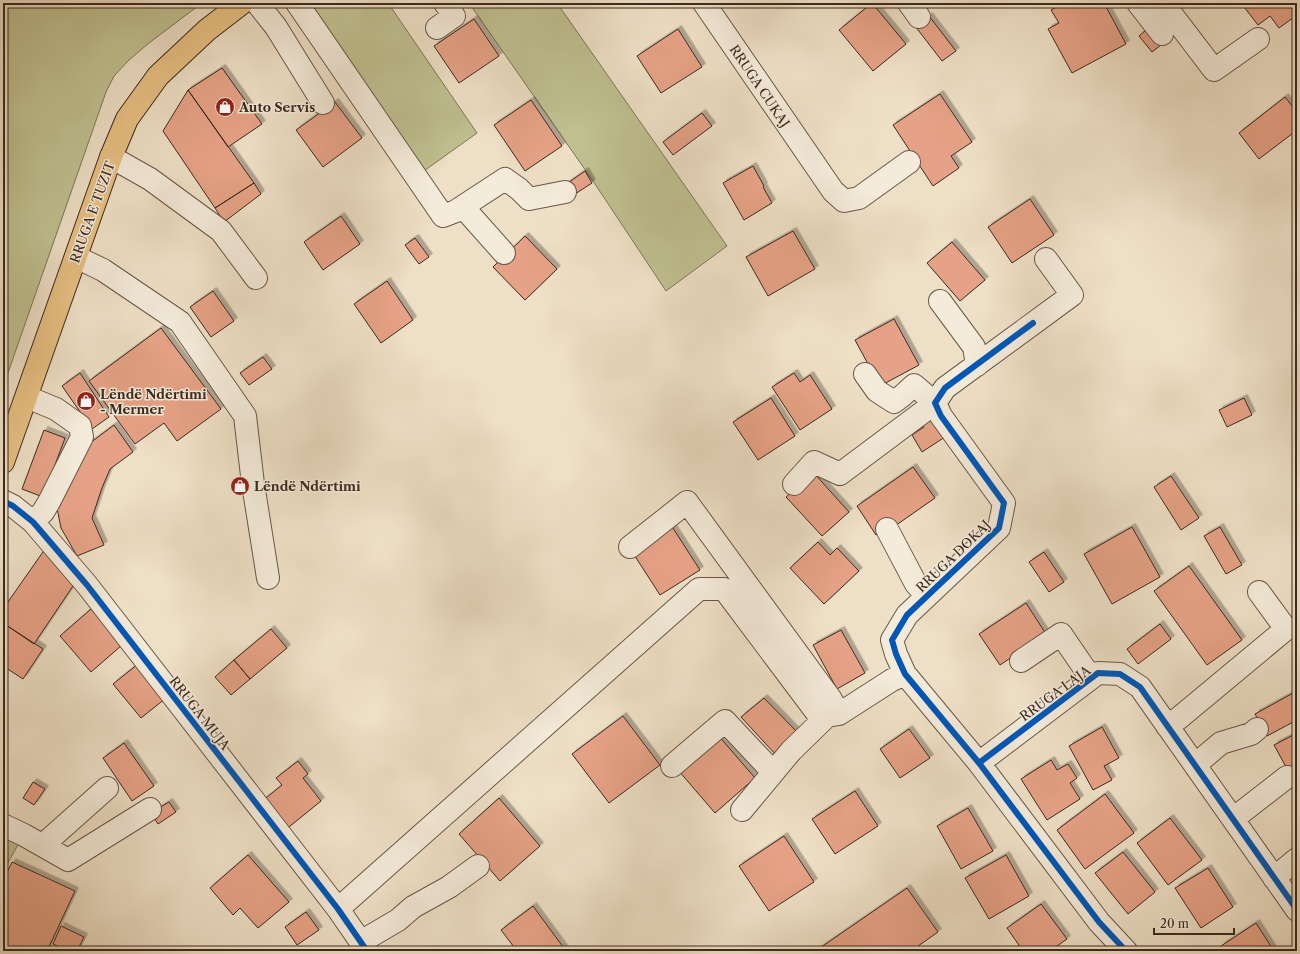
<svg xmlns="http://www.w3.org/2000/svg" width="1300" height="954" font-family="'Libre Caslon Text',serif">
<style>
.green{fill:#c0c090;stroke:#7e7458}
.building{fill:#e6a286;stroke:#3d291f;filter:url(#shadow)}
.lines{fill:none;stroke-linecap:round;stroke-linejoin:round}
.minor-casing{stroke:#695749;stroke-width:24}
.major-casing{stroke:#3d291f;stroke-width:24}
.minor{stroke:#f4ebda;stroke-width:22}
.major{stroke:#e7c083;stroke-width:22}
.cycleway-casing{stroke:#f4ebda;stroke-width:8}
.cycleway{stroke:#0057b8;stroke-width:6}
.labels{text-anchor:middle;dominant-baseline:central;stroke-width:3;stroke-linejoin:round;paint-order:stroke}
.street-label{font-size:13px;fill:#3d291f;stroke:#f4ebda}
.poi-label{font-size:13px;font-weight:bold;fill:#3d291f;stroke:#f4ebda;text-anchor:start}
</style>
<defs>
<filter id="shadow"><feDropShadow dx="3.5" dy="-3.5" stdDeviation="0" flood-color="#0004"/></filter>
</defs>
<rect width="100%" height="100%" fill="#eee0c6"/>
<filter id="stains"><feTurbulence type="fractalNoise" baseFrequency=".005" numOctaves="4"/><feColorMatrix values="0 0 0 0 .2 0 0 0 0 .09 0 0 0 0 .02 0 0 0 .5 -.17"/></filter>
<radialGradient id="worn" r=".72"><stop offset=".6" stop-color="#630" stop-opacity="0"/><stop offset="1" stop-color="#630" stop-opacity=".3"/></radialGradient>
<!-- green -->
<path class="green" d="M 3,3 L 202,3 L 149,43 L 129,60 L 114,76 L 106,92 L 3,387 Z
M 308,3 L 388,3 L 477,133 L 421,173 Z
M 469,3 L 557,3 L 727,246 L 666,291 L 595,184 Z
M 3,834 L 20,841 L 3,872 Z"/>
<!-- building -->
<path class="building" d="M 872,3 L 906,44 L 873,71 L 839,30 Z
M 1064,3 L 1104,3 L 1126,44 L 1072,73 L 1048,29 L 1059,23 L 1051,10 Z
M 1241,3 L 1291,3 L 1297,11 L 1297,15 L 1279,28 L 1270,16 L 1258,25 Z
M 929,16 L 956,51 L 942,61 L 915,26 Z
M 474,19 L 499,56 L 459,83 L 434,46 Z
M 1153,24 L 1166,41 L 1152,52 L 1139,36 Z
M 678,29 L 702,67 L 661,93 L 637,56 Z
M 222,68 L 262,124 L 228,147 L 188,90 Z
M 188,90 L 254,183 L 215,208 L 163,131 Z
M 940,94 L 972,142 L 951,156 L 959,168 L 933,186 L 893,125 Z
M 1285,97 L 1297,112 L 1297,130 L 1259,159 L 1239,133 Z
M 531,100 L 562,146 L 525,171 L 494,125 Z
M 335,102 L 362,138 L 323,167 L 296,130 Z
M 702,113 L 712,126 L 673,155 L 663,142 Z
M 753,166 L 764,186 L 763,187 L 772,203 L 744,220 L 723,183 Z
M 585,171 L 592,183 L 572,196 L 565,185 Z
M 254,183 L 261,194 L 224,222 L 215,208 Z
M 1030,199 L 1054,235 L 1012,263 L 988,227 Z
M 341,216 L 360,244 L 323,270 L 304,242 Z
M 793,231 L 815,269 L 768,296 L 746,257 Z
M 525,236 L 557,269 L 525,300 L 493,267 Z
M 415,238 L 429,257 L 419,264 L 405,245 Z
M 952,242 L 985,280 L 960,301 L 927,263 Z
M 387,281 L 413,320 L 381,343 L 354,304 Z
M 213,291 L 234,321 L 211,337 L 190,307 Z
M 894,319 L 919,365 L 880,386 L 855,340 Z
M 161,328 L 221,409 L 177,441 L 164,423 L 135,444 L 89,381 Z
M 263,357 L 272,369 L 249,385 L 240,373 Z
M 80,373 L 109,417 L 92,429 L 62,386 Z
M 794,373 L 800,382 L 810,375 L 832,409 L 800,430 L 772,387 Z
M 771,398 L 795,436 L 758,460 L 733,422 Z
M 1244,398 L 1252,415 L 1227,427 L 1219,410 Z
M 930,412 L 945,437 L 922,452 L 912,435 L 924,427 L 919,419 Z
M 114,425 L 133,452 L 110,469 L 102,488 L 92,518 L 104,545 L 77,556 L 61,528 L 57,508 L 86,446 Z
M 44,430 L 65,438 L 43,497 L 22,489 Z
M 913,467 L 935,498 L 892,528 L 890,525 L 876,535 L 857,506 Z
M 813,472 L 849,512 L 822,536 L 786,497 Z
M 1171,476 L 1199,518 L 1181,530 L 1154,487 Z
M 671,525 L 700,570 L 660,595 L 631,550 Z
M 1132,527 L 1160,577 L 1112,604 L 1084,554 Z
M 1220,527 L 1242,565 L 1226,574 L 1204,536 Z
M 818,542 L 830,555 L 837,548 L 859,571 L 824,604 L 790,568 Z
M 45,549 L 75,583 L 34,644 L 3,623 L 3,609 Z
M 1044,552 L 1064,582 L 1049,592 L 1029,562 Z
M 1189,566 L 1242,640 L 1207,665 L 1154,591 Z
M 1026,603 L 1046,634 L 1000,665 L 979,634 Z
M 91,609 L 122,645 L 91,672 L 60,636 Z
M 3,623 L 43,649 L 23,679 L 3,666 Z
M 1160,624 L 1171,639 L 1138,664 L 1127,649 Z
M 271,629 L 287,648 L 250,679 L 234,660 Z
M 841,630 L 865,673 L 837,689 L 813,645 Z
M 234,660 L 250,679 L 231,695 L 215,677 Z
M 138,664 L 166,698 L 141,718 L 113,684 Z
M 1295,692 L 1297,696 L 1297,720 L 1267,736 L 1255,714 Z
M 764,698 L 799,734 L 776,755 L 741,717 Z
M 623,716 L 660,765 L 609,803 L 572,754 Z
M 1102,727 L 1119,758 L 1104,766 L 1112,780 L 1093,790 L 1069,746 Z
M 909,729 L 930,758 L 900,778 L 880,749 Z
M 1297,733 L 1297,787 L 1274,745 Z
M 718,735 L 755,778 L 715,813 L 678,770 Z
M 124,743 L 154,786 L 132,801 L 103,758 Z
M 1051,760 L 1057,770 L 1068,764 L 1077,778 L 1070,783 L 1080,799 L 1047,820 L 1021,779 Z
M 298,761 L 308,774 L 303,778 L 321,801 L 284,831 L 261,802 L 282,785 L 276,778 Z
M 33,782 L 45,789 L 34,805 L 23,798 Z
M 855,791 L 878,826 L 835,854 L 812,819 Z
M 1105,794 L 1134,833 L 1085,869 L 1057,830 Z
M 499,798 L 540,846 L 500,881 L 459,834 Z
M 169,802 L 176,812 L 158,824 L 151,813 Z
M 968,808 L 993,851 L 961,869 L 937,826 Z
M 1170,818 L 1202,860 L 1168,885 L 1137,843 Z
M 784,836 L 814,882 L 769,911 L 739,866 Z
M 1123,852 L 1155,892 L 1128,914 L 1095,873 Z
M 248,855 L 289,902 L 258,928 L 240,908 L 233,915 L 210,888 Z
M 1006,855 L 1029,896 L 989,919 L 965,878 Z
M 12,862 L 75,891 L 47,951 L 3,951 L 3,881 Z
M 1208,868 L 1233,907 L 1201,928 L 1175,888 Z
M 907,888 L 938,932 L 911,951 L 818,951 L 817,950 Z
M 1041,904 L 1067,939 L 1050,951 L 1023,951 L 1007,928 Z
M 533,906 L 566,951 L 517,951 L 501,930 Z
M 306,912 L 319,930 L 297,945 L 285,927 Z
M 1256,923 L 1274,951 L 1224,951 L 1221,946 Z
M 61,926 L 84,937 L 77,951 L 67,951 L 53,944 Z"/>
<g class="lines">
<defs>
<path id="minor" d="M 257,3 L 276,27 L 323,103
M 297,3 L 443,216 L 456,211 L 505,179 L 519,189 L 529,199 L 565,192
M 704,3 L 833,191 L 844,201 L 859,198 L 909,162
M 909,3 L 919,17
M 1138,3 L 1162,34
M 1163,3 L 1214,70 L 1258,39
M 437,28 L 454,16 L 445,3
M 111,157 L 150,179 L 221,231 L 256,278
M 463,207 L 504,253
M 76,257 L 103,270 L 180,322 L 245,416 L 253,484 L 268,578
M 940,301 L 974,347 L 977,365
M 27,397 L 56,409 L 80,426 L 82,437 L 49,502 L 43,512 L 33,522
M 794,484 L 814,462 L 840,474 L 935,403 L 914,385 L 902,396 L 894,402 L 877,391 L 865,374
M 3,501 L 13,506 L 33,522 L 87,585 L 338,909 L 367,951
M 887,529 L 916,584 L 927,596
M 630,547 L 687,502 L 830,698 L 839,714
M 1021,661 L 1061,634 L 1091,678
M 1167,726 L 1179,718 L 1286,629 L 1259,592
M 979,763 L 905,674 L 896,654 L 892,640 L 907,615 L 999,528 L 1004,503 L 941,416 L 935,403 L 945,388 L 1072,295 L 1046,259
M 1195,765 L 1221,743 L 1251,734 L 1257,729
M 672,766 L 725,721 L 773,772
M 742,810 L 791,751 L 827,716
M 1233,819 L 1287,777
M 3,825 L 24,835 L 68,860 L 150,809
M 43,845 L 107,788
M 1274,878 L 1297,859
M 338,909 L 699,589 L 724,589 L 817,713 L 827,716 L 839,714 L 892,680 L 905,674
M 360,941 L 369,937 L 398,920 L 413,907 L 449,887 L 478,866
M 1126,951 L 1099,922 L 979,763 L 1098,673 L 1120,674 L 1140,687 L 1297,910"/>
<path id="major" d="M 3,462 L 111,157 L 127,119 L 158,76 L 207,30 L 242,3"/>
</defs>
<!-- minor casing -->
<use href="#minor" class="minor-casing"/>
<!-- major casing -->
<use href="#major" class="major-casing"/>
<!-- minor -->
<use href="#minor" class="minor"/>
<!-- major -->
<use href="#major" class="major"/>
<defs>
<path id="cycleway" d="M 3,501 L 13,506 L 33,522 L 87,585 L 338,909 L 367,951
M 979,763 L 905,674 L 896,654 L 892,640 L 907,615 L 999,528 L 1004,503 L 941,416 L 935,403 L 945,388 L 1033,323
M 1126,951 L 1099,922 L 979,763 L 1098,673 L 1120,674 L 1140,687 L 1297,910"/>
</defs>
<!-- cycleway casing -->
<use href="#cycleway" class="cycleway-casing"/>
<!-- cycleway -->
<use href="#cycleway" class="cycleway"/>
</g>
<!-- icons -->
<defs>
<symbol id="shop-disc" viewBox="-11 -11 22 22"><circle r="9.5" fill="#8f2418" stroke="#f4ebda"/><path d="M-5-2.5h2.3a2.7 3.5 0 0 1 5.4 0H5L5.5 6h-11ZM-1.5-2.5h3a1.5 2.3 0 0 0-3 0Z" fill="#fff"/></symbol>
</defs>
<g fill-rule="evenodd">
<use href="#shop-disc" x="214" y="96" width="22" height="22"/>
<use href="#shop-disc" x="75" y="390" width="22" height="22"/>
<use href="#shop-disc" x="229" y="475" width="22" height="22"/>
</g>
<g class="labels">
<!-- street labels -->
<g class="street-label">
<text transform="translate(760 86) rotate(56)">RRUGA CUKAJ</text>
<text transform="translate(92 212) rotate(-70)">RRUGA E TUZIT</text>
<text transform="translate(953 556) rotate(-44)">RRUGA DOKAJ</text>
<text transform="translate(1055 693) rotate(-36)">RRUGA LAJA</text>
<text transform="translate(200 713) rotate(52)">RRUGA MUJA</text>
</g>
<!-- poi labels -->
<g class="poi-label">
<text x="239" y="107">Auto Servis</text>
<text x="100" y="394">Lëndë Ndërtimi<tspan x="100" dy="15">- Mermer</tspan></text>
<text x="254" y="486">Lëndë Ndërtimi</text>
</g>
</g>
<!-- margin -->
<rect width="1300" height="954" fill="none" stroke="#eee0c6" stroke-width="16"/>
<rect x="4" y="4" width="1292" height="946" fill="none" stroke="#3d291f" stroke-width="2"/>
<rect x="8" y="8" width="1284" height="938" fill="none" stroke="#3d291f"/>
<!-- scale -->
<path d="M1154 928v6h80v-6" fill="none" stroke="#3d291f" stroke-width="2"/>
<text x="1160" y="928" font-size="12" fill="#3d291f" stroke="#f4ebda" stroke-width="3" paint-order="stroke">20 m</text>
<rect width="100%" height="100%" filter="url(#stains)"/>
<rect width="100%" height="100%" fill="url(#worn)"/>
</svg>
